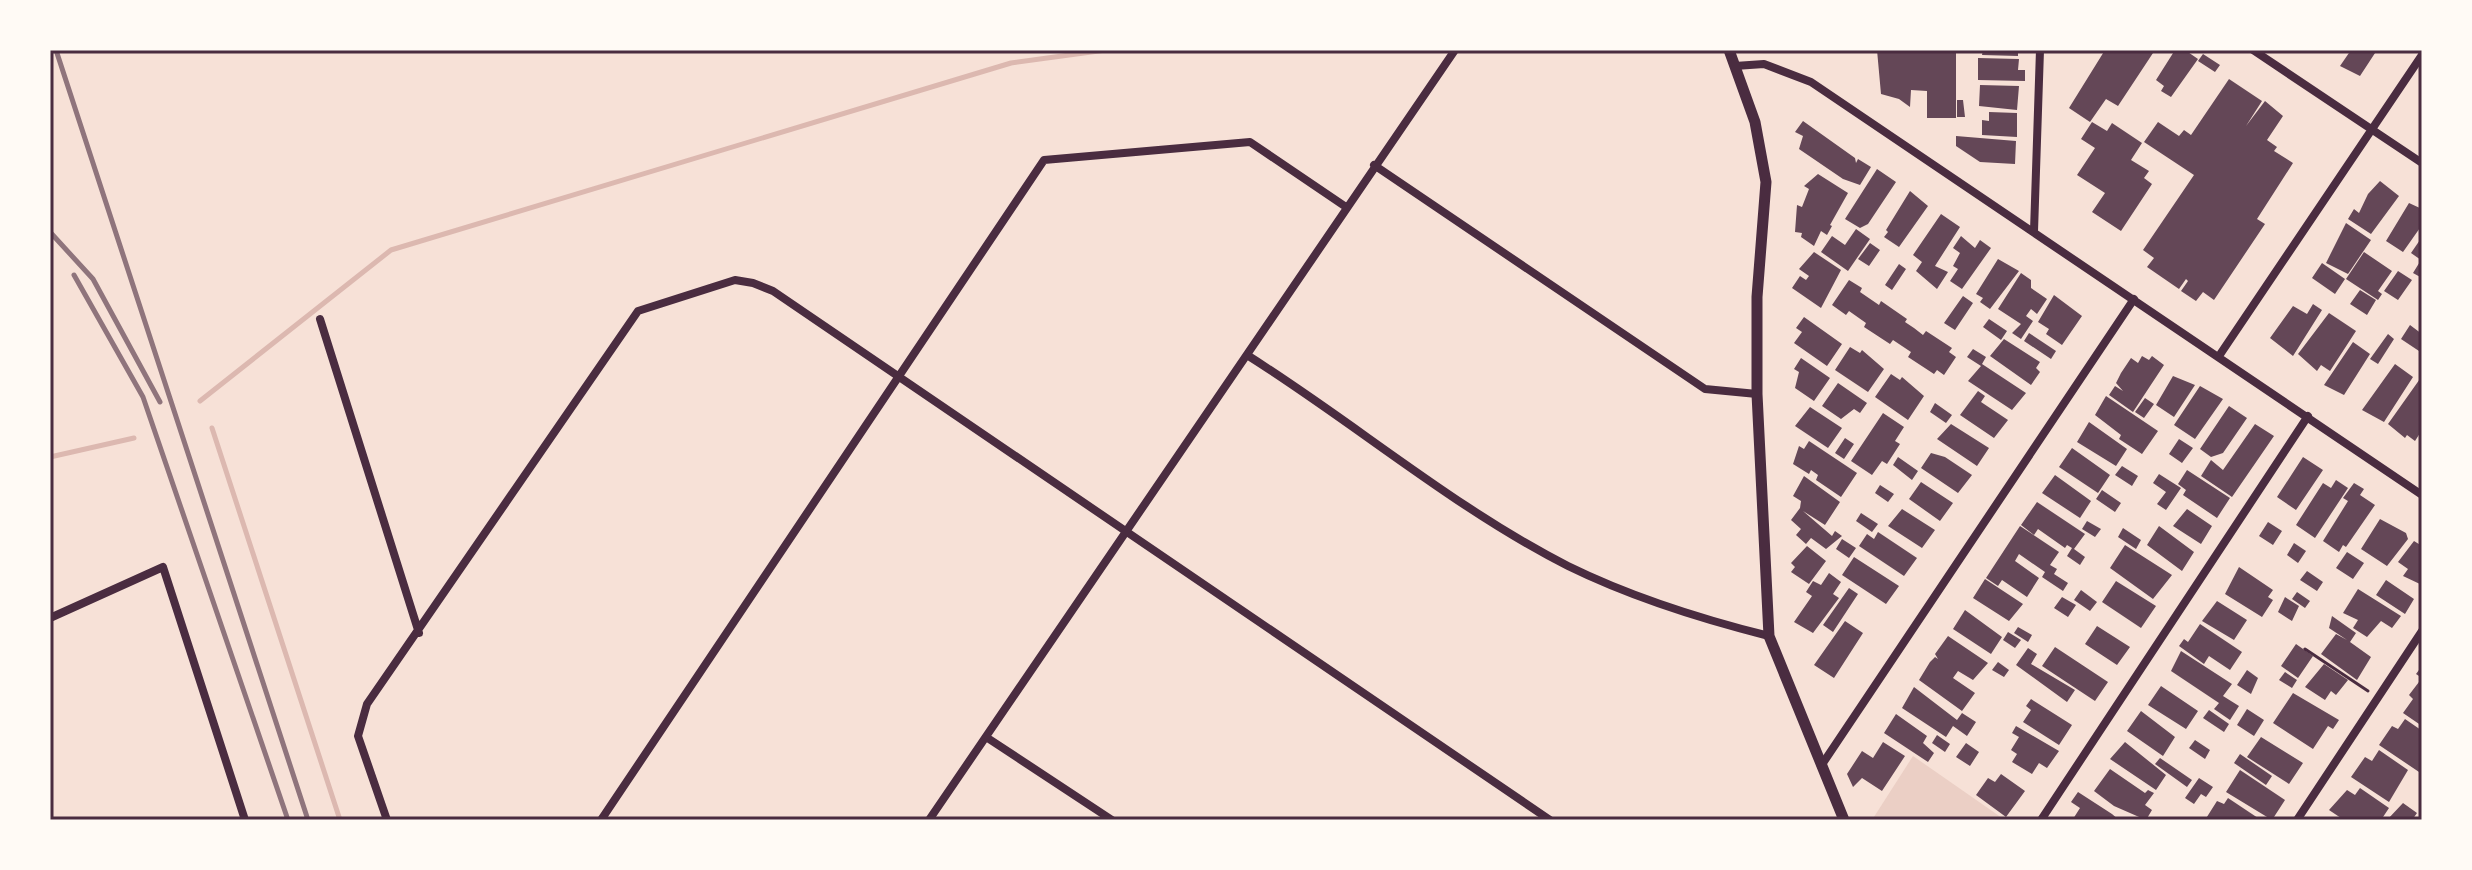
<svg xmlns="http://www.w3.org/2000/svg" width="2472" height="870" font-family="'Sofia Sans Condensed',sans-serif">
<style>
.green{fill:#ebcfc5}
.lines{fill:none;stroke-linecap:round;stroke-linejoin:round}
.stream{stroke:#dcb8b0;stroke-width:5}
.building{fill:#644757}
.path{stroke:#4a2c40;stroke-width:3}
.minor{stroke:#4a2c40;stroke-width:8}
.tertiary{stroke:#4a2c40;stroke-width:11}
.rail{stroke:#8f747c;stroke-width:5}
.neatline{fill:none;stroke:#4a2c40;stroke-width:3}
</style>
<rect width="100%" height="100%" fill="#f7e1d7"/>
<!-- green -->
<path class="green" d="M 1913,756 L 2005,820 L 1872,820 Z"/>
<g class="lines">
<!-- stream -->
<path class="stream" d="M 200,401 L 391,250 L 1011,63 L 1106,50
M 212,428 L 340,820
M 50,457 L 134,438"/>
</g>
<!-- building -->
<path class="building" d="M 1877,50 L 1956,50 L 1956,118 L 1927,118 L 1927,91 L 1911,90 L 1910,107 L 1899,99 L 1881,94 Z
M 1983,50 L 2018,50 L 2018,56 L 1982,55 Z
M 2105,50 L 2158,50 L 2153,53 L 2118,106 L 2106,99 L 2090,122 L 2069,108 Z
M 2175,50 L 2185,50 L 2198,59 L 2171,97 L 2161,91 L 2164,86 L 2156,80 Z
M 2351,50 L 2377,50 L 2360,76 L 2340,66 Z
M 2203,54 L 2220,65 L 2215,72 L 2198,61 Z
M 1978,58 L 2019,59 L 2018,70 L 2025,70 L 2025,81 L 1978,80 Z
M 2229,79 L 2262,101 L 2246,126 L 2265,101 L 2283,116 L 2267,140 L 2277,147 L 2274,151 L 2293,163 L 2257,219 L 2265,224 L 2214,300 L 2203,292 L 2196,301 L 2181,291 L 2188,281 L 2186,279 L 2179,289 L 2147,267 L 2154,258 L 2143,250 L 2194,175 L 2144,142 L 2158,122 L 2179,136 L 2184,130 L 2191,135 Z
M 1980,85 L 2019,86 L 2017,110 L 1979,106 Z
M 1957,100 L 1963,100 L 1965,117 L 1957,117 Z
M 1989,112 L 2017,113 L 2017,137 L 1982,135 L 1982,120 L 1989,121 Z
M 1803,121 L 1855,158 L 1856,163 L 1858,159 L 1871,167 L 1860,185 L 1843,179 L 1799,149 L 1803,136 L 1795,132 Z
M 2092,122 L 2107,131 L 2112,123 L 2142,143 L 2131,160 L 2149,171 L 2144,178 L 2152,184 L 2121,231 L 2092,212 L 2105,193 L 2077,175 L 2095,148 L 2081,139 Z
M 1956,136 L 2016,141 L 2015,164 L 1980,162 L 1956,146 Z
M 1877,169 L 1896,182 L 1868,224 L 1860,228 L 1845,219 Z
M 1818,174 L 1848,193 L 1830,225 L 1832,226 L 1827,235 L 1821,231 L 1814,246 L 1801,237 L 1802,233 L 1795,232 L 1797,205 L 1802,207 L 1809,189 L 1804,186 Z
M 2380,181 L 2399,196 L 2371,234 L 2348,219 L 2354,209 L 2359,213 L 2368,194 Z
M 1910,191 L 1928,206 L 1899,247 L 1884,237 L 1888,232 L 1886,230 Z
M 2409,203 L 2422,209 L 2422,225 L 2403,252 L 2386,241 Z
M 1941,214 L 1960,227 L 1935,266 L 1948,272 L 1937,289 L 1916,271 L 1922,262 L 1913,255 Z
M 2346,223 L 2371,240 L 2348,274 L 2326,263 Z
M 1856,229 L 1870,239 L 1848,271 L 1821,252 L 1832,236 L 1845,245 Z
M 1961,236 L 1975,248 L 1980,240 L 1991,248 L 1962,289 L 1950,281 L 1958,269 L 1953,266 L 1960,253 L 1953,248 Z
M 2422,237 L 2422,278 L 2413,273 L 2421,260 L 2411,253 Z
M 1870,243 L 1880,250 L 1869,266 L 1858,259 Z
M 1814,252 L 1841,270 L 1821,308 L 1792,288 L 1800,276 L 1806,280 L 1809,276 L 1799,269 Z
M 2364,252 L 2392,271 L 2378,291 L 2382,294 L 2378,300 L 2346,279 Z
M 1998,259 L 2019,271 L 1990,309 L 1980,302 L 1983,298 L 1976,294 Z
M 2322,263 L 2345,279 L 2335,294 L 2312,278 Z
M 1899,264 L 1906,269 L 1892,290 L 1885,285 Z
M 2398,271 L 2412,280 L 2398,300 L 2384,291 Z
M 2021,273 L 2031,280 L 2031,288 L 2047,299 L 2037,314 L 2031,309 L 2026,316 L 2033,321 L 2021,339 L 2012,333 L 2021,324 L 1998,309 Z
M 1849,280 L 1862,288 L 1860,292 L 1879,305 L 1881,301 L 1907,319 L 1905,322 L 1914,328 L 1923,335 L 1926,331 L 1952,348 L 1949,352 L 1956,357 L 1944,375 L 1937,370 L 1934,374 L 1908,357 L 1911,352 L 1893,340 L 1890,344 L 1864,327 L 1866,323 L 1849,311 L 1846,315 L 1832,305 Z
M 2360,290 L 2376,300 L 2367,315 L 2350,304 Z
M 2054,295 L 2082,316 L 2062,345 L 2046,334 L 2049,329 L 2038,322 Z
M 1963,296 L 1973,303 L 1955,330 L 1944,323 Z
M 2313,304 L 2322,310 L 2293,356 L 2270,338 L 2293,306 L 2307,314 Z
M 2329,313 L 2356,331 L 2330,371 L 2321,365 L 2317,371 L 2298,354 Z
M 1804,317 L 1842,344 L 1827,366 L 1794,343 L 1802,332 L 1796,328 Z
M 1989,319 L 2007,331 L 2001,340 L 1983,327 Z
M 2410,325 L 2422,334 L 2419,351 L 2401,339 Z
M 2029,333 L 2056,351 L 2051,359 L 2024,341 Z
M 2388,334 L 2394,339 L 2378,364 L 2370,359 Z
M 2004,339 L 2040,362 L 2036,368 L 2040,372 L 2031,385 L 1990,356 Z
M 2353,342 L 2370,354 L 2344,395 L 2324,385 Z
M 1850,347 L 1860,353 L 1862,350 L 1884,369 L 1868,392 L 1835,370 Z
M 1973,349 L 1986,357 L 1982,364 L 2026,393 L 2012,410 L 1968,381 L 1981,366 L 1967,357 Z
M 2142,356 L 2149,360 L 2152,356 L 2164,365 L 2133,412 L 2109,395 L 2115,386 L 2123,391 L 2116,383 L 2121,373 L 2131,358 L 2138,363 Z
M 1801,358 L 1830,378 L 1814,401 L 1795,388 L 1799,372 L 1794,369 Z
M 2395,364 L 2413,377 L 2384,422 L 2362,410 Z
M 1891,374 L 1900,380 L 1902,377 L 1924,396 L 1908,420 L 1875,397 Z
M 2173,376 L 2195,385 L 2174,417 L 2156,405 Z
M 2422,376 L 2422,430 L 2415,441 L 2407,435 L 2405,438 L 2388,424 Z
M 1838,383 L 1867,403 L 1860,413 L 1854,409 L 1841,419 L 1822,406 Z
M 2200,386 L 2223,399 L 2195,439 L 2174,425 Z
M 1978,391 L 1985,396 L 1981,402 L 2008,420 L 1994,438 L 1960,415 Z
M 2106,396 L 2158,431 L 2142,454 L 2119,439 L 2121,435 L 2095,415 Z
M 2145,398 L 2154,404 L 2144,418 L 2135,412 Z
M 1935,403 L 1952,415 L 1946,423 L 1930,412 Z
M 2229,406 L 2247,418 L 2223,453 L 2211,457 L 2200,449 Z
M 1810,407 L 1842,428 L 1828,448 L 1795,426 Z
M 1883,413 L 1904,427 L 1895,441 L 1900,444 L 1887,464 L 1882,461 L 1872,475 L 1851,461 Z
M 2089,422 L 2127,449 L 2116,466 L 2077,442 Z
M 1951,424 L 1989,448 L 1977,466 L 1937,439 Z
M 2255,424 L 2274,436 L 2232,497 L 2201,476 L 2211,460 L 2223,470 Z
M 1845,438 L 1854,444 L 1844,459 L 1835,453 Z
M 2179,439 L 2193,448 L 2182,463 L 2169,454 Z
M 1809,441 L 1857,473 L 1841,497 L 1816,480 L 1818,475 L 1811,470 L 1809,474 L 1793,464 L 1799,446 L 1804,449 Z
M 2072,448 L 2110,475 L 2098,493 L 2059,467 Z
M 1931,453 L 1945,457 L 1972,475 L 1958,493 L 1921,468 Z
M 1898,457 L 1918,471 L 1912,480 L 1893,465 Z
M 2303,457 L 2323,470 L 2296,510 L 2277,497 Z
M 2122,466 L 2138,476 L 2132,486 L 2115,475 Z
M 2187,470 L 2230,498 L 2217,518 L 2183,495 L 2186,490 L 2178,484 Z
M 2159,474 L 2181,488 L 2166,510 L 2157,504 L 2166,492 L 2153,483 Z
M 2055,475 L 2091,501 L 2080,518 L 2042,493 Z
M 1804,476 L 1840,502 L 1825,525 L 1803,511 L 1832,536 L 1835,531 L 1842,536 L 1826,549 L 1811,538 L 1806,544 L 1796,535 L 1801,529 L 1791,520 L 1800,508 L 1801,501 L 1793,496 Z
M 2336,480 L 2348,488 L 2315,538 L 2296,525 L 2323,483 L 2331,488 Z
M 1921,482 L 1953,503 L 1940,521 L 1909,499 Z
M 2354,483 L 2364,489 L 2360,495 L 2375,505 L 2346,547 L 2343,545 L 2339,552 L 2323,541 L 2348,501 L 2343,498 Z
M 1880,485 L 1894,494 L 1888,502 L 1875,493 Z
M 2102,490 L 2121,503 L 2115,512 L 2096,499 Z
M 2037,502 L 2085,534 L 2074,549 L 2085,557 L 2080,565 L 2067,556 L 2072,548 L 2067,545 L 2065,548 L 2038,529 L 2034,535 L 2021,525 Z
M 1902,509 L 1935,530 L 1922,548 L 1888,526 Z
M 2187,509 L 2212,526 L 2201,544 L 2173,526 Z
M 1861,513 L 1878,524 L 1872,532 L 1856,521 Z
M 2380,519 L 2406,533 L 2408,539 L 2387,566 L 2361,549 Z
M 2087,521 L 2101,529 L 2095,537 L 2082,529 Z
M 2268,522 L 2282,531 L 2273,545 L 2259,536 Z
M 2020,526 L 2059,552 L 2050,565 L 2057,569 L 2054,574 L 2068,583 L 2063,591 L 2042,577 L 2045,572 L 2019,554 L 2015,561 L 2039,578 L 2027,597 L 2002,580 L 1998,586 L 1986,578 Z
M 2159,526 L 2194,552 L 2182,571 L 2147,545 Z
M 2123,528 L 2141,540 L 2136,549 L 2118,537 Z
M 1878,532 L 1917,558 L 1904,576 L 1859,546 L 1867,534 L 1874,539 Z
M 1842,539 L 1856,548 L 1849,558 L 1836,549 Z
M 2414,541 L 2422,546 L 2422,585 L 2403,576 L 2408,569 L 2398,562 Z
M 2294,543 L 2306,551 L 2298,563 L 2287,555 Z
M 2125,545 L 2172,575 L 2153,599 L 2110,568 Z
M 1807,546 L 1826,561 L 1809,584 L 1791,572 L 1795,567 L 1791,563 Z
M 2347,552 L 2364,563 L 2353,579 L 2336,568 Z
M 1854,557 L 1899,586 L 1886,604 L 1842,575 Z
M 2239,567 L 2273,590 L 2268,597 L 2273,600 L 2262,617 L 2225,594 Z
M 2307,571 L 2323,582 L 2317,591 L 2300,580 Z
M 1829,573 L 1841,582 L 1833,594 L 1839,598 L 1813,633 L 1794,622 L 1812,596 L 1806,592 L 1813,581 L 1821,585 Z
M 1985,579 L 2023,604 L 2009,621 L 1973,598 Z
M 2386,580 L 2414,599 L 2405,614 L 2376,595 Z
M 2116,581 L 2156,606 L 2141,628 L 2102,602 Z
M 1849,588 L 1858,594 L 1833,632 L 1823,625 Z
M 2358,589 L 2401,616 L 2392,628 L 2381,621 L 2367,637 L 2353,628 L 2358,620 L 2343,613 Z
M 2081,590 L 2097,602 L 2090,611 L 2074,600 Z
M 2297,592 L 2310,601 L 2305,608 L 2292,599 Z
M 2062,597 L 2076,605 L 2068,617 L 2054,608 Z
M 2285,597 L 2299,606 L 2292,621 L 2278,612 Z
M 2217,601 L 2247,620 L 2234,640 L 2202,621 Z
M 1965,610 L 2002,637 L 1991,654 L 1953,629 Z
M 2332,616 L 2356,633 L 2350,642 L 2371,657 L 2357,680 L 2321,654 L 2336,634 L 2347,640 L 2329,628 Z
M 1845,621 L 1863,633 L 1834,678 L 1814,665 Z
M 2200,624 L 2242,652 L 2230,670 L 2209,656 L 2204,664 L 2179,646 L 2184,639 L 2188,642 Z
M 2097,626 L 2130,647 L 2117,665 L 2085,644 Z
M 2018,627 L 2032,635 L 2028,642 L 2014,633 Z
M 2008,632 L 2021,640 L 2015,648 L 2003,640 Z
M 1948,636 L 1988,663 L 1973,680 L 1958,671 L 1953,678 L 1975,693 L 1962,711 L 1919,680 L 1930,662 L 1935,657 L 1938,659 L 1935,654 Z
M 2296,644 L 2313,656 L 2298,678 L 2281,666 Z
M 2055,647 L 2108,682 L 2095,701 L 2042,666 Z
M 2028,648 L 2037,654 L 2031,664 L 2075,690 L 2067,702 L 2016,665 Z
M 2181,651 L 2232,684 L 2223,696 L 2239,706 L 2230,720 L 2214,709 L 2219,703 L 2171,671 Z
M 1998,662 L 2009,670 L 2004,677 L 1992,670 Z
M 2324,664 L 2348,680 L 2336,695 L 2331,691 L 2325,700 L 2305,687 Z
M 2422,666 L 2422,726 L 2403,713 L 2413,699 L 2409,695 L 2422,678 L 2416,674 Z
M 2247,670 L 2258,678 L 2251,694 L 2237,685 Z
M 2285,672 L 2297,680 L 2292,688 L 2279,680 Z
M 2161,686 L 2198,711 L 2186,729 L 2148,705 Z
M 1914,687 L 1957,720 L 1962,713 L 1976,722 L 1967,736 L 1953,726 L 1946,737 L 1902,708 Z
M 2293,693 L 2339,720 L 2333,729 L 2328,726 L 2313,749 L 2273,723 Z
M 2031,699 L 2072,725 L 2059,745 L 2023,722 L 2031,710 L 2026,706 Z
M 2247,709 L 2264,720 L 2254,736 L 2237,725 Z
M 2209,710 L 2229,724 L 2224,732 L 2203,718 Z
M 2141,711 L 2175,737 L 2163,756 L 2127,731 Z
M 1896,714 L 1927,736 L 1923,743 L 1934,753 L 1928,762 L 1884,733 Z
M 2405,719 L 2421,730 L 2422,774 L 2379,745 L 2392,726 L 2398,729 Z
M 2016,726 L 2059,751 L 2047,768 L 2039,763 L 2032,774 L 2012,762 L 2017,754 L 2011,750 L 2019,737 L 2012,733 Z
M 1937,735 L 1950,744 L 1945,752 L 1932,743 Z
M 2261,737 L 2303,763 L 2289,784 L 2247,757 Z
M 2195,740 L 2210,750 L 2205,759 L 2189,748 Z
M 1883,742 L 1905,756 L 1882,791 L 1862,778 L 1853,787 L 1847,774 L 1862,751 L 1873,758 Z
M 2125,742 L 2166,775 L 2156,790 L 2110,759 Z
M 1966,743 L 1979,752 L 1970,766 L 1956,757 Z
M 2379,750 L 2408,770 L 2389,802 L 2351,777 L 2365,757 L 2372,761 Z
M 2240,754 L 2272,776 L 2266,785 L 2234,763 Z
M 2160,758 L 2192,780 L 2187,787 L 2155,764 Z
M 2110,769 L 2145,793 L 2148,790 L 2154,793 L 2145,805 L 2152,810 L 2146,820 L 2114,806 L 2094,791 Z
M 2240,770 L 2285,800 L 2272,820 L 2226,792 Z
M 2001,774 L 2025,791 L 2006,817 L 1976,795 L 1988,778 L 1995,782 Z
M 2199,778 L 2213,787 L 2206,797 L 2201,794 L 2194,804 L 2185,798 Z
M 2360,788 L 2389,808 L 2381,820 L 2344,820 L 2329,810 L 2347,790 L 2355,795 Z
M 2078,792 L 2112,814 L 2119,820 L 2073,819 L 2080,808 L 2071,802 Z
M 2228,798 L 2261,820 L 2205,820 L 2217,801 L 2224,804 Z
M 2403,803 L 2417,813 L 2412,820 L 2387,820 Z"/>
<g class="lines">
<!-- path -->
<path class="path" d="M 2305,649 L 2368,691"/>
<!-- minor -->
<path class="minor" d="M 2253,50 L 2422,163
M 1735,66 L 1764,64 L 1811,82 L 2422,495
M 1374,165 L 1705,389 L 1757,394
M 2034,231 L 2040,50
M 320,319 L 419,633
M 1247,355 C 1355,423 1454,508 1568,566 C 1631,597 1701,619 1769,636
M 2219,356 L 2422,55
M 50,618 L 163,567 L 245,820
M 986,737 L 1112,820
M 1821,766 L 2134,299
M 387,820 L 358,736 L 367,704 L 638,311 L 735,280 L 753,283 L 773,291 L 1550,820
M 601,820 L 1044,160 L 1250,142 L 1346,207
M 929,820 L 1455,50
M 2041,820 L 2308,416
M 2297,820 L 2422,631"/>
<!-- tertiary -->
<path class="tertiary" d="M 1729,50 L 1755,122 L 1766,182 L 1757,297 L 1757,394 L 1769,636 L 1844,820"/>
<!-- rail -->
<path class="rail" d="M 56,50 L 308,820
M 50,232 L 93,279 L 160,402
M 74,275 L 143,397 L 288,820"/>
</g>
<!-- border -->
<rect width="2472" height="870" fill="none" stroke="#fffaf5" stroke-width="104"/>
<rect x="52" y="52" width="2368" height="766" class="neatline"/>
</svg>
